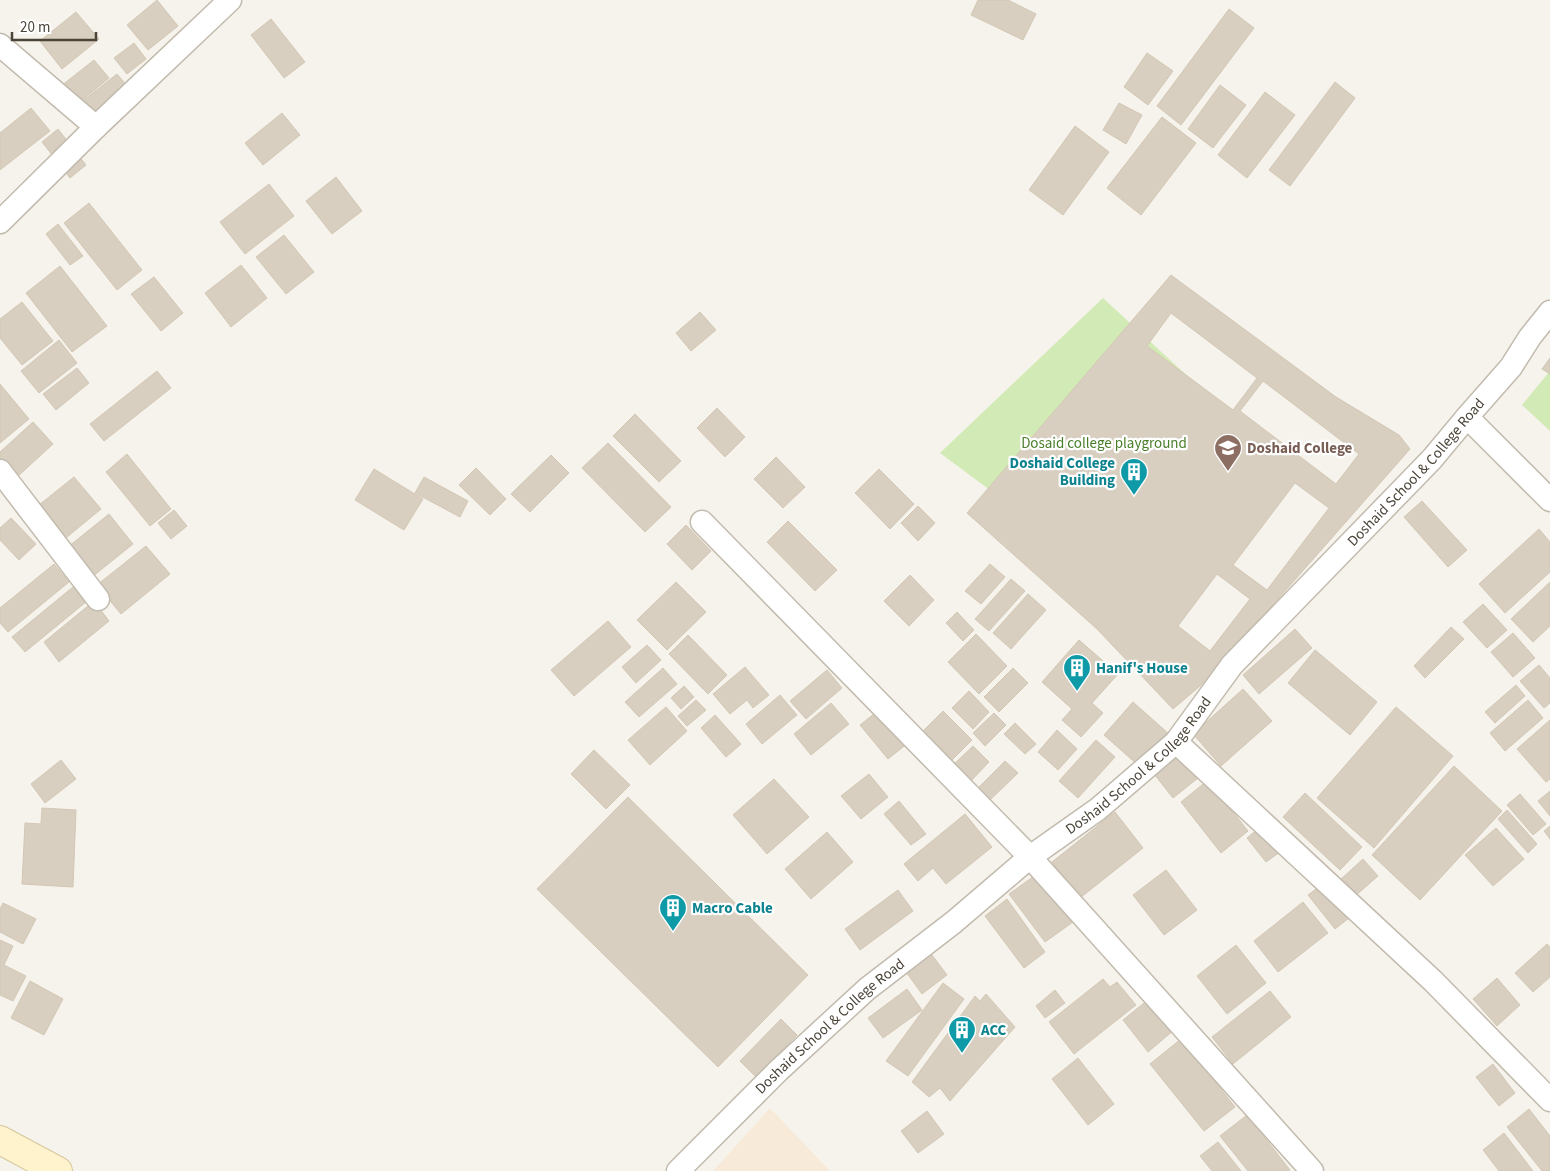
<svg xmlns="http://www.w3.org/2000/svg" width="1550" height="1171" font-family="'Source Sans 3',sans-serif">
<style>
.commercial{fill:#f7ead8}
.green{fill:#d2eab5}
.building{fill:#d8cfc1;stroke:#d3c7b4;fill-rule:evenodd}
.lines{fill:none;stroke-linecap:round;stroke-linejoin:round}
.minor-casing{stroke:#c2bbae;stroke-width:25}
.secondary-casing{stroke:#d6c79b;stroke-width:30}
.minor{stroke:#fff;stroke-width:22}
.secondary{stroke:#fff3cd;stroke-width:28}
.labels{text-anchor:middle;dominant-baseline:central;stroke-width:4.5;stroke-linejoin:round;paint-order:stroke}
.park-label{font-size:15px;fill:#4a7f2a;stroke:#fff}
.education-label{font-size:15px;font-weight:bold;fill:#785e54;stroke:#fff;text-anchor:start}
.culture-label{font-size:15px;font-weight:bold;fill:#0d838f;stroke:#fff;text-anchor:start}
.street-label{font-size:15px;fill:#4b4439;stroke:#fff}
</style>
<rect width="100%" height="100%" fill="#f6f3ec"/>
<!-- commercial -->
<path class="commercial" d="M 770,1108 L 830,1171 L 713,1171 Z"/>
<!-- green -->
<path class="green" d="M 1103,298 L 1235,420 L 1126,591 L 940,453 Z
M 1550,371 L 1550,431 L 1522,405 Z"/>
<!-- building -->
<path class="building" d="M 157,0 L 178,26 L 148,50 L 127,25 Z
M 978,0 L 1008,0 L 1036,14 L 1023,40 L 971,15 Z
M 1229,9 L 1254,28 L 1181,125 L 1157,106 Z
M 76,12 L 99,39 L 62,69 L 40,41 Z
M 271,19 L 305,62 L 284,78 L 251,35 Z
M 134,43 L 146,59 L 127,74 L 114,58 Z
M 1147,53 L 1173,71 L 1148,105 L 1124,87 Z
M 94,60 L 109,78 L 76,105 L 61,86 Z
M 117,74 L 135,95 L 98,124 L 80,103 Z
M 1335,82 L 1355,98 L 1290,186 L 1269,170 Z
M 1220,85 L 1246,105 L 1213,148 L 1188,129 Z
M 1265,92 L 1295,115 L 1247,178 L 1218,155 Z
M 1119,103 L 1142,115 L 1126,144 L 1103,130 Z
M 31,108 L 50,131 L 0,170 L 0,133 Z
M 282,113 L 300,135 L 263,165 L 245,143 Z
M 1162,117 L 1196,143 L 1141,215 L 1107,188 Z
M 1075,126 L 1109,152 L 1063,215 L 1029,190 Z
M 58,129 L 86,165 L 70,178 L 42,142 Z
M 336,177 L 362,211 L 332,234 L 306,201 Z
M 269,184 L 294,216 L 245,254 L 220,222 Z
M 89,203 L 142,270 L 117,290 L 64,223 Z
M 58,224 L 83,256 L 70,265 L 46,234 Z
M 284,235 L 314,272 L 286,294 L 256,257 Z
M 241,265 L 267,298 L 231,327 L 205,293 Z
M 60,266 L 107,326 L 72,352 L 26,293 Z
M 1171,275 L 1336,397 L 1399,435 L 1410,449 L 1206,681 L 1173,709 L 1097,629 L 967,513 ZM 1171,313 L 1257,378 L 1233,410 L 1147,346 ZM 1263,381 L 1359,454 L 1336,484 L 1240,411 ZM 1295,483 L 1329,508 L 1267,590 L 1233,565 ZM 1217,574 L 1250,599 L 1210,651 L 1178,626 Z
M 154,277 L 183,313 L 161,331 L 131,294 Z
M 22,302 L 53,341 L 22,365 L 0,338 L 0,319 Z
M 700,312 L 716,330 L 691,351 L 676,333 Z
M 59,340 L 77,363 L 39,393 L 21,371 Z
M 1550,358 L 1550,374 L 1542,369 Z
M 77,368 L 89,383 L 56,410 L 43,394 Z
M 157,371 L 171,388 L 104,441 L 90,424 Z
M 0,384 L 29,419 L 0,443 Z
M 717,408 L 745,437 L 725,457 L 697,428 Z
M 635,414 L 681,461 L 659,482 L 613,436 Z
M 33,422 L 53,444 L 17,477 L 0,458 L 0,452 Z
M 608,443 L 671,507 L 645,532 L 582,468 Z
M 127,454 L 171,509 L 150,526 L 106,472 Z
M 551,455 L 569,473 L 530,512 L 511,494 Z
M 776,457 L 805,487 L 783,508 L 754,479 Z
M 476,468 L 506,499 L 490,515 L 459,485 Z
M 374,469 L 423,499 L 404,530 L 355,500 Z
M 879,469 L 914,504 L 890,529 L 855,493 Z
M 74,477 L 101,509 L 61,542 L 34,509 Z
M 424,477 L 468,501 L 460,517 L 415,493 Z
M 1422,501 L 1467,550 L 1448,567 L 1404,517 Z
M 918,506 L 935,523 L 918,541 L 901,523 Z
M 174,510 L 187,526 L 171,539 L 158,523 Z
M 109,514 L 133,544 L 87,581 L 63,551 Z
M 11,518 L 36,544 L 19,560 L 0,540 L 0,528 Z
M 788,521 L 837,570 L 815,591 L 767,542 Z
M 686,525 L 711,551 L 692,570 L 667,544 Z
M 1539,529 L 1550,542 L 1550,572 L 1505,613 L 1479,584 Z
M 146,546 L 170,574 L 121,614 L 97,585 Z
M 54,564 L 69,582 L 8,632 L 0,623 L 0,608 Z
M 990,564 L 1005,577 L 981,604 L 965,591 Z
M 910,575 L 934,600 L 909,626 L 884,601 Z
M 1011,579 L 1025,591 L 989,631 L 975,619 Z
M 676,582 L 706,612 L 667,650 L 637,620 Z
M 1550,582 L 1550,626 L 1533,642 L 1511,619 Z
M 73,587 L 86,602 L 25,652 L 12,637 Z
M 1028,594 L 1046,610 L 1011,649 L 993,633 Z
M 94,601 L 109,621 L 59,662 L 44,642 Z
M 1483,604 L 1507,630 L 1487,648 L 1463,622 Z
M 957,612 L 974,630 L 963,641 L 946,623 Z
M 608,621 L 631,647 L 574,696 L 551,670 Z
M 1451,627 L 1464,639 L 1425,678 L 1414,666 Z
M 1295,629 L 1312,648 L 1259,694 L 1243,675 Z
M 1513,633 L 1535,658 L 1513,677 L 1491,652 Z
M 976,634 L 1007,666 L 979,694 L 948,662 Z
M 688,635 L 727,675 L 708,694 L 669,654 Z
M 1079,640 L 1118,674 L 1092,703 L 1103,713 L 1081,737 L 1062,720 L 1072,709 L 1042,682 Z
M 647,645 L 661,660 L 636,683 L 622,667 Z
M 1315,650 L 1377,702 L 1350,735 L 1288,683 Z
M 1539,665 L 1550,678 L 1550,703 L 1544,708 L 1520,681 Z
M 745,667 L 769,695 L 753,708 L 747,700 L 730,714 L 713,694 Z
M 663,668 L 677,684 L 639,717 L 625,702 Z
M 1013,668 L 1028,683 L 999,712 L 984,697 Z
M 827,670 L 842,688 L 806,719 L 790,701 Z
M 1516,685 L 1525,696 L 1495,723 L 1485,712 Z
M 684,686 L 694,697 L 681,709 L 671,698 Z
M 1243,689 L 1272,721 L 1221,766 L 1193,734 Z
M 969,691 L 989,712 L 973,729 L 952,708 Z
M 780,695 L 797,715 L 762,744 L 746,724 Z
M 696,700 L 706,710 L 687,726 L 678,716 Z
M 1528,700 L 1543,718 L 1505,751 L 1490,733 Z
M 1133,702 L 1169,734 L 1140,767 L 1104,735 Z
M 831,703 L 849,724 L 811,755 L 794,734 Z
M 666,707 L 687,731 L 650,765 L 628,740 Z
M 1396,707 L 1453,756 L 1374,848 L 1317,798 Z
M 880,709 L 908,743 L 888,759 L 860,725 Z
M 943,711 L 972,740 L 950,762 L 921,733 Z
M 994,713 L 1006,725 L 985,746 L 973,733 Z
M 715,715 L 741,744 L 726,757 L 701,728 Z
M 1550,720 L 1550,779 L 1546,782 L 1517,749 Z
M 1015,723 L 1036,744 L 1025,754 L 1004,734 Z
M 1057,730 L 1077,749 L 1058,770 L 1038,752 Z
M 1096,740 L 1115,757 L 1078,798 L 1059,781 Z
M 973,746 L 989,762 L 969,783 L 952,766 Z
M 594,750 L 630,785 L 606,809 L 571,774 Z
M 1179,753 L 1198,778 L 1173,798 L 1154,774 Z
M 61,760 L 76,779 L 45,803 L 31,784 Z
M 1005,761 L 1018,773 L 989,801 L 977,789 Z
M 1454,766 L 1502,811 L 1420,900 L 1372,855 Z
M 869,774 L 888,797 L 861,819 L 841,796 Z
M 774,779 L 809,817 L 767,854 L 733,815 Z
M 1208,780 L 1248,831 L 1221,853 L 1181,802 Z
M 1550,791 L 1550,816 L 1538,801 Z
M 1305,793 L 1362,847 L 1340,870 L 1283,817 Z
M 1520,794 L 1546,824 L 1533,835 L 1507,805 Z
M 628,797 L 808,975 L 718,1067 L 537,889 Z
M 899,801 L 926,834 L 911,845 L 884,814 Z
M 42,808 L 76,810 L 73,887 L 22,884 L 25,823 L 41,824 Z
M 1507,810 L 1537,844 L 1528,853 L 1498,819 Z
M 1115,812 L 1143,848 L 1080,898 L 1052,862 Z
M 965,814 L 992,847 L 946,884 L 933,868 L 918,881 L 904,864 Z
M 1550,826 L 1550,839 L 1544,831 Z
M 1260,827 L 1280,852 L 1266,862 L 1247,838 Z
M 1496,828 L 1524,859 L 1493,886 L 1465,855 Z
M 827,832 L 853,862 L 811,899 L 785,869 Z
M 1363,859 L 1378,876 L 1354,897 L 1340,880 Z
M 1166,870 L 1197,910 L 1164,935 L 1133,895 Z
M 1037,874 L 1073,922 L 1045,942 L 1009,894 Z
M 1323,884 L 1349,918 L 1335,929 L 1308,895 Z
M 898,890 L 913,911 L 860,950 L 845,929 Z
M 1007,899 L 1045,952 L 1024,968 L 985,916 Z
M 1303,902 L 1328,933 L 1278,972 L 1254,941 Z
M 3,903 L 36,919 L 23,944 L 0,932 L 0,909 Z
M 0,940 L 13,946 L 4,965 L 26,976 L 13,1001 L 0,995 Z
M 1547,944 L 1550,947 L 1550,977 L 1533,992 L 1515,973 Z
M 1236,945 L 1266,983 L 1227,1014 L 1197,976 Z
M 929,951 L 947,975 L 922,994 L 904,969 Z
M 1497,978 L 1520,1005 L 1497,1026 L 1473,999 Z
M 1103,979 L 1110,987 L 1117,982 L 1136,1005 L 1074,1054 L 1049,1022 Z
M 30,981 L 63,999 L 44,1035 L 11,1018 Z
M 943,983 L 964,999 L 908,1076 L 886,1061 Z
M 907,989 L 922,1010 L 883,1038 L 868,1018 Z
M 1055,990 L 1065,1003 L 1045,1018 L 1036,1006 Z
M 1270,991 L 1291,1017 L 1233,1064 L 1212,1037 Z
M 986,994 L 1015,1027 L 950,1101 L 940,1088 L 929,1097 L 912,1082 L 975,996 L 980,1001 Z
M 1149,999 L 1174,1030 L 1148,1052 L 1123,1020 Z
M 781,1019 L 797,1035 L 756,1077 L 740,1061 Z
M 1181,1039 L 1235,1107 L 1204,1131 L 1150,1064 Z
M 1078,1058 L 1114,1104 L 1088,1125 L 1052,1079 Z
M 1493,1064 L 1515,1093 L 1499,1106 L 1476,1077 Z
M 1529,1109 L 1550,1136 L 1550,1171 L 1542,1171 L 1507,1127 Z
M 927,1111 L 944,1134 L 918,1153 L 901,1131 Z
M 1247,1115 L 1290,1170 L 1289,1171 L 1248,1171 L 1220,1136 Z
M 1504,1133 L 1533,1171 L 1499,1171 L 1483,1150 Z
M 1218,1142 L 1241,1171 L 1212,1171 L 1200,1156 Z"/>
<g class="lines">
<defs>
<g id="minor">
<path d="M 0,45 L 96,127"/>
<path d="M 0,222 L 96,127 L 230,0"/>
<path d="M 1467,417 L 1550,500"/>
<path d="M 0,471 L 98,599"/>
<path d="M 702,522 L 1030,857 L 1312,1171"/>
<path d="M 1176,742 L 1433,981 L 1550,1100"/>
<path id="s1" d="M 678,1171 L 779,1070 L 867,989 L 954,922 L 1030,857 L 1098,809 L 1176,742 L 1232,665 L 1432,459 L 1467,417 L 1511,367 L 1530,337 L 1550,312"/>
</g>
<path id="secondary" d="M 0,1140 L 58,1171"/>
</defs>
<!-- minor casing -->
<use href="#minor" class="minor-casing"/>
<!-- secondary casing -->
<use href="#secondary" class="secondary-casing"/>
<!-- minor -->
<use href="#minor" class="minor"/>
<!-- secondary -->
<use href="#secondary" class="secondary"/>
</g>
<!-- icons -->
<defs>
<symbol id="university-pin" viewBox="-11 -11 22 30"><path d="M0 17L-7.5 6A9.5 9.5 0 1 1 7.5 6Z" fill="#8d6e63" stroke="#fff"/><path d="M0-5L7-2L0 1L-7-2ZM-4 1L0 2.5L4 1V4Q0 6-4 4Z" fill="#fff"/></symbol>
<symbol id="building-pin" viewBox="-11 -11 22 30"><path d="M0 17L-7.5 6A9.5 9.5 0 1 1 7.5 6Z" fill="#0f9aa8" stroke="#fff"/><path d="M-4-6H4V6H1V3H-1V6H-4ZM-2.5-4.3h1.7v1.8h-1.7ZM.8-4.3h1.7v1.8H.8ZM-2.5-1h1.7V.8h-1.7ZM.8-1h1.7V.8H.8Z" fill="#fff"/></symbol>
</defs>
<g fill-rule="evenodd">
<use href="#university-pin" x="1212" y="432" width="32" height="43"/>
<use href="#building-pin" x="1118" y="456" width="32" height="43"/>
<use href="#building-pin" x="1061" y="652" width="32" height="43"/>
<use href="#building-pin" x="657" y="892" width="32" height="43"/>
<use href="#building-pin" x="946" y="1014" width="32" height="43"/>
</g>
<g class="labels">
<!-- park labels -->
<g class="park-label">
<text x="1104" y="443">Dosaid college playground</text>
</g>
<!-- education labels -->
<g class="education-label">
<text x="1247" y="448">Doshaid College</text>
</g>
<!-- culture labels -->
<g class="culture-label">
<text x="1115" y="463" text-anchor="end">Doshaid College<tspan x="1115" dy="17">Building</tspan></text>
<text x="1096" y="668">Hanif's House</text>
<text x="692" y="908">Macro Cable</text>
<text x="981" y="1030">ACC</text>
</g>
<!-- street labels -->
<g class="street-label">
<text stroke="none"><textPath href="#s1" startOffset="1020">Doshaid School &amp; College Road</textPath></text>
<text stroke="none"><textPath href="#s1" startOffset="615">Doshaid School &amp; College Road</textPath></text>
<text stroke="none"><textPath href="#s1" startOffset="210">Doshaid School &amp; College Road</textPath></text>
</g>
</g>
<!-- scale -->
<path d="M12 32v8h84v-8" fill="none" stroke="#4b4439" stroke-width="2.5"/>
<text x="20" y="32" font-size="15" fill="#4b4439" stroke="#ffffff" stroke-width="4" paint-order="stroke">20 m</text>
</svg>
